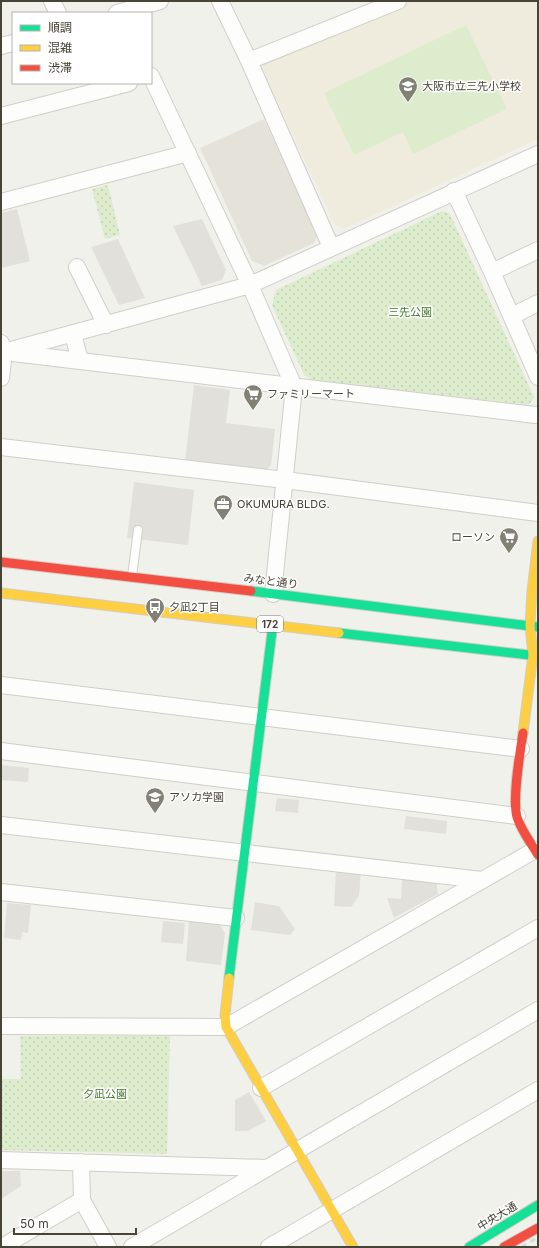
<svg xmlns="http://www.w3.org/2000/svg" width="539" height="1248" font-family="Inter,'Noto Sans JP',sans-serif">
<style>
.residential{fill:#e5e3d9}
.education{fill:#efecde}
.green{fill:url(#green-dots)}
.pitch{fill:#dceccc}
.parking{fill:#e1e0db}
.lines{fill:none;stroke-linecap:round;stroke-linejoin:round}
.lane-casing{stroke:#cfcec9;stroke-width:10}
.street-casing{stroke:#cfcec9;stroke-width:18}
.fast-casing{stroke:#d1cec3;stroke-width:11}
.slow-casing{stroke:#d1cec3;stroke-width:11}
.jam-casing{stroke:#d1cec3;stroke-width:11}
.lane{stroke:#fdfdfc;stroke-width:8}
.street{stroke:#fdfdfc;stroke-width:16}
.fast{stroke:#16e098;stroke-width:9}
.slow{stroke:#ffcf43;stroke-width:9}
.jam{stroke:#f24e42;stroke-width:9}
.rail{stroke:#d9d9d8;stroke-width:3;stroke-dasharray:5 5;stroke-linecap:butt}
.labels{text-anchor:middle;dominant-baseline:central;stroke-width:3;stroke-linejoin:round;paint-order:stroke}
.shield{fill:#fff;stroke:#7f7b73;stroke-width:1}
.shield-label{font-size:10px;font-weight:bold;fill:#484337}
.poi-label{font-size:11px;fill:#484337;stroke:#fff;text-anchor:start}
.park-label{font-size:11px;fill:#427a2a;stroke:#fff}
.street-label{font-size:11px;fill:#484337;stroke:#fff}
</style>
<defs>
<pattern id="green-dots" width="8" height="8" patternUnits="userSpaceOnUse"><rect width="8" height="8" fill="#dceccc"/><path d="M2 2h.1M6 6h.1" fill="none" stroke="#beccb0" stroke-width="1.8" stroke-linecap="round"/></pattern>
</defs>
<rect width="100%" height="100%" fill="#f1f1ec"/>
<!-- residential -->
<path class="residential" d="M 264,119 L 318,234 L 314,243 L 264,266 L 252,261 L 200,148 Z"/>
<!-- education -->
<path class="education" d="M 412,1 L 538,1 L 538,139 L 344,229 L 335,225 L 261,67 L 264,61 Z"/>
<!-- green -->
<path class="green" d="M 108,185 L 120,235 L 105,239 L 92,189 Z
M 442,211 L 450,214 L 534,397 L 529,405 L 312,380 L 304,375 L 272,305 L 276,290 Z
M 20,1036 L 170,1036 L 167,1154 L 1,1150 L 1,1079 L 21,1079 Z"/>
<!-- pitch -->
<path class="pitch" d="M 466,25 L 507,109 L 413,154 L 403,132 L 354,155 L 324,93 Z"/>
<!-- parking -->
<path class="parking" d="M 17,209 L 30,261 L 1,268 L 1,213 Z
M 202,219 L 226,270 L 222,280 L 202,286 L 173,226 Z
M 118,239 L 145,298 L 119,305 L 91,247 Z
M 194,385 L 230,390 L 226,423 L 275,429 L 271,465 L 265,471 L 185,461 Z
M 134,482 L 194,490 L 188,545 L 127,538 Z
M 1,765 L 29,768 L 28,782 L 1,780 Z
M 277,798 L 299,800 L 298,813 L 275,811 Z
M 406,816 L 447,821 L 446,834 L 404,829 Z
M 336,870 L 361,871 L 359,896 L 351,907 L 334,906 Z
M 402,878 L 436,880 L 438,894 L 394,918 L 387,898 L 401,899 Z
M 255,902 L 279,906 L 295,929 L 290,935 L 251,930 Z
M 7,903 L 31,905 L 28,933 L 22,932 L 21,940 L 4,938 Z
M 163,921 L 185,923 L 183,944 L 161,942 Z
M 189,921 L 219,924 L 225,933 L 221,965 L 186,961 Z
M 249,1092 L 266,1121 L 248,1131 L 235,1131 L 235,1100 Z
M 1,1171 L 20,1171 L 21,1186 L 1,1199 Z"/>
<g class="lines">
<defs>
<path id="lane" d="M 132,576 L 138,530"/>
<path id="street" d="M 52,1 L 58,13
M 220,1 L 249,61 L 331,247
M 117,13 L 160,1
M 1,46 L 13,43
M 249,61 L 398,1
M 151,76 L 250,285 L 294,387 L 273,594
M 1,116 L 129,83
M 454,191 L 492,272 L 538,377
M 1,202 L 188,153
M 77,267 L 106,325
M 492,272 L 538,250
M 512,316 L 538,303
M 73,334 L 80,361
M 1,343 L 4,352 L 1,378
M 4,352 L 250,285 L 538,154
M 13,353 L 535,415 L 538,415
M 1,447 L 285,480 L 538,513
M 1,685 L 521,749
M 1,751 L 517,816
M 1,825 L 482,880
M 1,892 L 236,918
M 1,1026 L 226,1027 L 535,850
M 261,1088 L 538,928
M 1,1160 L 267,1168
M 81,1162 L 82,1200 L 108,1247
M 2,1247 L 82,1200
M 132,1247 L 538,1010
M 269,1247 L 538,1090"/>
<path id="fast" d="M 251,591 L 538,627
M 339,633 L 538,656
M 229,978 L 273,624
M 469,1247 L 538,1205"/>
<path id="slow" d="M 1,593 L 339,633
M 523,733 L 533,655 L 530,626 L 532,591 L 538,541
M 229,978 L 225,1015 L 226,1027 L 353,1247"/>
<path id="jam" d="M 1,562 L 251,591
M 523,733 C 520,753 512,799 517,817 C 521,830 531,843 538,855
M 504,1247 L 538,1228"/>
</defs>
<!-- lane casing -->
<use href="#lane" class="lane-casing"/>
<!-- street casing -->
<use href="#street" class="street-casing"/>
<!-- fast casing -->
<use href="#fast" class="fast-casing"/>
<!-- slow casing -->
<use href="#slow" class="slow-casing"/>
<!-- jam casing -->
<use href="#jam" class="jam-casing"/>
<!-- lane -->
<use href="#lane" class="lane"/>
<!-- street -->
<use href="#street" class="street"/>
<!-- fast -->
<use href="#fast" class="fast"/>
<!-- slow -->
<use href="#slow" class="slow"/>
<!-- jam -->
<use href="#jam" class="jam"/>
<!-- rail -->
<path class="rail" d="M 522,1247 L 538,1237"/>
</g>
<!-- icons -->
<defs>
<symbol id="school-pin" viewBox="-11 -11 22 30"><path d="M0 17L-7.5 6A9.5 9.5 0 1 1 7.5 6Z" fill="#838076" stroke="#fff"/><path d="M0-5L7-2L0 1L-7-2ZM-4 1L0 2.5L4 1V4Q0 6-4 4Z" fill="#fff"/></symbol>
<symbol id="supermarket-pin" viewBox="-11 -11 22 30"><path d="M0 17L-7.5 6A9.5 9.5 0 1 1 7.5 6Z" fill="#838076" stroke="#fff"/><path d="M-6-5.5h2.5l.6 2H6L4.5 2H-2.5L-4.4-4H-6ZM-1.5 3.2a1.3 1.3 0 1 0 .1 0ZM3 3.2a1.3 1.3 0 1 0 .1 0Z" fill="#fff"/></symbol>
<symbol id="office-pin" viewBox="-11 -11 22 30"><path d="M0 17L-7.5 6A9.5 9.5 0 1 1 7.5 6Z" fill="#838076" stroke="#fff"/><path d="M-6-3h4V-5.5h4V-3h4V5H-6ZM-1-4.5V-3h2v-1.5ZM-6 0V1H6V0Z" fill="#fff"/></symbol>
<symbol id="bus-pin" viewBox="-11 -11 22 30"><path d="M0 17L-7.5 6A9.5 9.5 0 1 1 7.5 6Z" fill="#838076" stroke="#fff"/><path d="M-5-6H5V4H4V6H2V4H-2V6H-4V4H-5ZM-3.5-4V0h7V-4ZM-3.5 1.2v1.5H-2V1.2ZM2 1.2v1.5H3.5V1.2Z" fill="#fff"/></symbol>
</defs>
<g fill-rule="evenodd">
<use href="#school-pin" x="397" y="75" width="22" height="30"/>
<use href="#supermarket-pin" x="242" y="383" width="22" height="30"/>
<use href="#office-pin" x="212" y="493" width="22" height="30"/>
<use href="#supermarket-pin" x="498" y="526" width="22" height="30"/>
<use href="#bus-pin" x="144" y="596" width="22" height="30"/>
<use href="#school-pin" x="144" y="786" width="22" height="30"/>
</g>
<g class="labels">
<!-- shield labels -->
<rect class="shield" x="257" y="616" width="26" height="16" rx="3"/>
<g class="shield-label">
<text x="270" y="624">172</text>
</g>
<!-- poi labels -->
<g class="poi-label">
<text x="422" y="86">大阪市立三先小学校</text>
<text x="267" y="394">ファミリーマート</text>
<text x="237" y="504">OKUMURA BLDG.</text>
<text x="495" y="537" text-anchor="end">ローソン</text>
<text x="169" y="607">夕凪2丁目</text>
<text x="169" y="797">アソカ学園</text>
</g>
<!-- park labels -->
<g class="park-label">
<text x="410" y="312">三先公園</text>
<text x="105" y="1094">夕凪公園</text>
</g>
<!-- street labels -->
<g class="street-label">
<text transform="translate(271 581) rotate(7)">みなと通り</text>
<text transform="translate(497 1216) rotate(-31)">中央大通</text>
</g>
</g>
<!-- border -->
<rect width="539" height="1248" fill="none" stroke="#484337" stroke-width="4"/>
<!-- legend -->
<rect x="12" y="12" width="140" height="72" fill="#ffffff" stroke="#b6b4af"/>
<rect x="20" y="25" width="20" height="6" fill="#16e098" stroke="#b6b4af"/>
<text x="48" y="32" font-size="12" fill="#484337">順調</text>
<rect x="20" y="45" width="20" height="6" fill="#ffcf43" stroke="#b6b4af"/>
<text x="48" y="52" font-size="12" fill="#484337">混雑</text>
<rect x="20" y="65" width="20" height="6" fill="#f24e42" stroke="#b6b4af"/>
<text x="48" y="72" font-size="12" fill="#484337">渋滞</text>
<!-- scale -->
<path d="M14 1228v6h122v-6" fill="none" stroke="#484337" stroke-width="2"/>
<text x="20" y="1228" font-size="12" fill="#484337" stroke="#ffffff" stroke-width="3" paint-order="stroke">50 m</text>
</svg>
